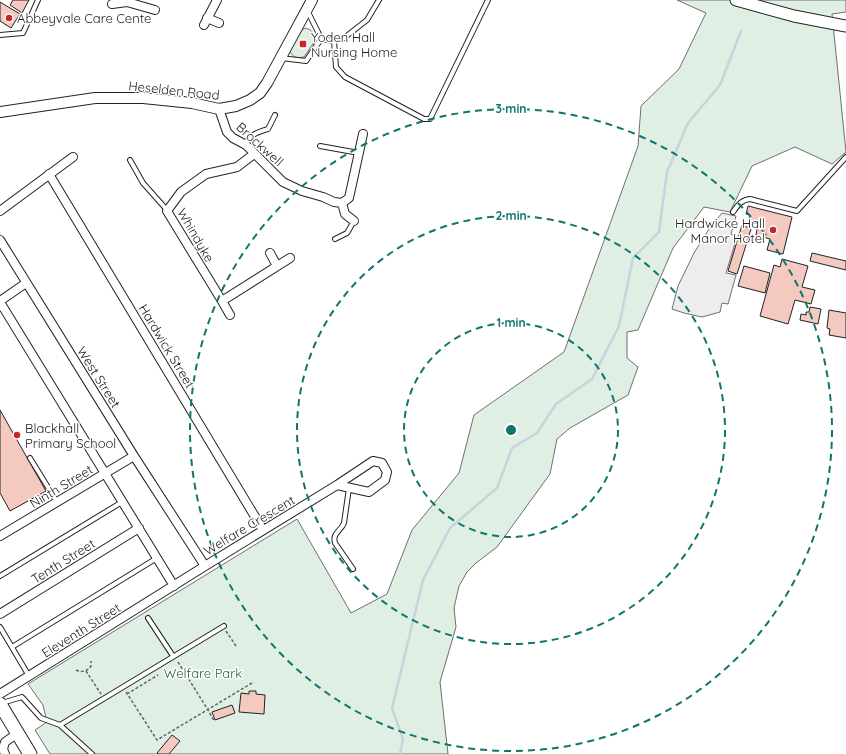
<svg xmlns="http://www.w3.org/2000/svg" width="846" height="754" font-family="Quicksand,sans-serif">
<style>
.green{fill:#e0efe3;stroke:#6f6f6f}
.parking{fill:#ededed;stroke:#6f6f6f}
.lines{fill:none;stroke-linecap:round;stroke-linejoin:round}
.stream{stroke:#c7d3dd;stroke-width:2.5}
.building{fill:#f3c9c0;stroke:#222}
.service-casing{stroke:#222;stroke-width:6}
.minor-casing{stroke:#222;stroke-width:10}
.tertiary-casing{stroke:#222;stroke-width:12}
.secondary-casing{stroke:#222;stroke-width:13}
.primary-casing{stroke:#222;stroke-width:15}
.path{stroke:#646464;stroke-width:1.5;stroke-dasharray:3 2;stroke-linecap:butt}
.service{stroke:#fff;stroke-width:4}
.minor{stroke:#fff;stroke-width:8}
.tertiary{stroke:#fff;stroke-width:10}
.secondary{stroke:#fff;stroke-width:11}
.primary{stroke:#fff;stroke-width:13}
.ring{fill:none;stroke:#0f766e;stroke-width:2;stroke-dasharray:7 5}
.poi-dot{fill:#c62828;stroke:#fff;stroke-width:1.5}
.labels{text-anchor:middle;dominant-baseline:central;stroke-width:3;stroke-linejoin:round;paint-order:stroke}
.poi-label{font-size:13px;fill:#222;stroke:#fff;text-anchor:start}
.street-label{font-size:13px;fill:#222;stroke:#fff}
.park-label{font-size:13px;fill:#2f5e38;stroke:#fff}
.centre{fill:#0f766e;stroke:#fff;stroke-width:2}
.ring-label{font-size:12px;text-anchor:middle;font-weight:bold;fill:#0f766e;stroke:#fff;stroke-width:3;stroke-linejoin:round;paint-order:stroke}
</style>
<rect width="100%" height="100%" fill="#fff"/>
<!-- green -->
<path class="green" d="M 677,0 L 846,0 L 846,12 L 832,14 L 846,152 L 832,164 L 795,147 L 752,166 L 730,212 L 704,207 L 673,248 L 638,330 L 627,332 L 627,358 L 638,367 L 628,395 L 570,428 L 557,439 L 550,474 L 497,547 L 476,563 L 467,572 L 459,586 L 454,608 L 456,627 L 440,682 L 448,754 L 50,754 L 35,730 L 47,722 L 43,705 L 28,684 L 297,519 L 351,613 L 387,594 L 412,530 L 459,473 L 474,415 L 564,352 L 638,146 L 641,106 L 679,69 L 706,13 Z
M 305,28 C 313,30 314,33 315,41 L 304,57 C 297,58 294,58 290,52 C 292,44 298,32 305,28 Z"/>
<!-- parking -->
<path class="parking" d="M 722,213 L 736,216 L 731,234 L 737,237 L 726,273 L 736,275 L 728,304 L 722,303 L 720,312 L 702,317 L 684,313 L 672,309 L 678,286 L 694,253 L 711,226 Z"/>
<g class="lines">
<!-- stream -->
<path class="stream" d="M 400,754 L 403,739 L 392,708 L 423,580 L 450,528 L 497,488 L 512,448 L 537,433 L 556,404 L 592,379 L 619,326 L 633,258 L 659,232 L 667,172 L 688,123 L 720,85 L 741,31"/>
</g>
<!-- building -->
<path class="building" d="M 13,0 L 29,0 L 22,13 L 10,5 Z
M 0,2 L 20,14 L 11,28 L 0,21 Z
M 748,206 L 792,217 L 783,254 L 767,250 L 770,239 L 756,235 L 758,224 L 748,222 L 750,215 L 746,214 Z
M 742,225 L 751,229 L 737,274 L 728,271 Z
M 812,253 L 846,261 L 846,270 L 810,261 Z
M 782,259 L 808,266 L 802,287 L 815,290 L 811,304 L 795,300 L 788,324 L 760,316 L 774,265 L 780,267 Z
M 744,266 L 770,273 L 765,293 L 738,286 Z
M 810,307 L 821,309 L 818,324 L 800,320 L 801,314 L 806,315 L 806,312 L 809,312 Z
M 829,310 L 846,313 L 846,338 L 829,335 L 830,329 L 827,328 Z
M 0,410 L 46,491 L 10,511 L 0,493 Z
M 249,691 L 256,691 L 256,694 L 265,695 L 264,714 L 239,712 L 241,693 L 249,694 Z
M 232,705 L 235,713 L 215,720 L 212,712 Z
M 172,735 L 180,741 L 169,754 L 159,754 L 157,753 Z"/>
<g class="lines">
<defs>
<path id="service" d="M 0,35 L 23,33 L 38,0
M 321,39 L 334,41 L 344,38 L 367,20 L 379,0
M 334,41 L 336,67 L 345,77 L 424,119 L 430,119 L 488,0
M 281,58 L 306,61 L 321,39 L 318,32 L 308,12
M 245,144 C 251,134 258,132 268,129 L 275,115
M 320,146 L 359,153
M 130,160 L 143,183 L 167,210
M 733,212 C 738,205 741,200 750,199 L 797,211 L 846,157
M 335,239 L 347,233 L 354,221
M 30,458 L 57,502
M 349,488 L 344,523 C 341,531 332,533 335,543 L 353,569
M 0,576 L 122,502
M 148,618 L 173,656
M 0,627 L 29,676
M 12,647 L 157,558
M 2,703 L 22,697 L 41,718 L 60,725 L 92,754
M 60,725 L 224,626"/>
<path id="minor" d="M 112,4 L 127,2 L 155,10
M 207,18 L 219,23
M 204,25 L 217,0
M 219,109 L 227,132 L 233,138 L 246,145 L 283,182 L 302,191 L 323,197 L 334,202 L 342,203 L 349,198 L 363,134
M 254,154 L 237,167 L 206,174 L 181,192 L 167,211 L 222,301 L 290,258
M 49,174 L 263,530
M 342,203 L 345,214 L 354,221
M 0,211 L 73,157
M 0,240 L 134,456 L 205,566
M 270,253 L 277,266
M 0,301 L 26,283
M 222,301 L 230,315
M 0,302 L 174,586
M 0,536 L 134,456
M 0,614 L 139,528
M 0,694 L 205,566 L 337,485 L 373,461 L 382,463 L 387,472 L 385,480 L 369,492 L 337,485
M 5,754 L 3,749 L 5,742 L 18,733"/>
<path id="tertiary" d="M 0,112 L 95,98 L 143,98 L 192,103 L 219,109 L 236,106 L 250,100 L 260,93 L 267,83 L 312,0"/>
<path id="secondary" d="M 736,0 L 794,16 L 846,26"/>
<path id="primary" d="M 0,704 L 30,754"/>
</defs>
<!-- service casing -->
<use href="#service" class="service-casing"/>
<!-- minor casing -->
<use href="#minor" class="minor-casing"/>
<!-- tertiary casing -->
<use href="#tertiary" class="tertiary-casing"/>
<!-- secondary casing -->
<use href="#secondary" class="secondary-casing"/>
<!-- primary casing -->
<use href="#primary" class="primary-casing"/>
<!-- path -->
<path class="path" d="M 226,631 L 236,646
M 178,662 L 208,710 L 214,721
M 76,670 C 81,673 88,671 91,666 L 91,661
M 86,671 L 101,694
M 126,692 L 157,740 L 252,683
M 127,694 L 158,675"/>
<!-- service -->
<use href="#service" class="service"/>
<!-- minor -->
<use href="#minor" class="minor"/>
<!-- tertiary -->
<use href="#tertiary" class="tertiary"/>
<!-- secondary -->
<use href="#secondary" class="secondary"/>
<!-- primary -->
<use href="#primary" class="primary"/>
</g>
<!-- distance rings -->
<g class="ring">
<circle cx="511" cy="430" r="107"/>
<circle cx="511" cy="430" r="214"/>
<circle cx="511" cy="430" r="321"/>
</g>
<!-- markers -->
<g class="poi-dot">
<circle cx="9" cy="18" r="4"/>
<rect x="299" y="40" width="8" height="8" rx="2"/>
<circle cx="773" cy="230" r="4"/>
<circle cx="17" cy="435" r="4"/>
</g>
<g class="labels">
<!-- poi labels -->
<g class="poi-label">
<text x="17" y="18">Abbeyvale Care Cente</text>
<text x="311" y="37">Yoden Hall<tspan x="311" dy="15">Nursing Home</tspan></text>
<text x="765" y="223" text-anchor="end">Hardwicke Hall<tspan x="765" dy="15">Manor Hotel</tspan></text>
<text x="25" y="428">Blackhall<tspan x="25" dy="15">Primary School</tspan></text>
</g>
<!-- street labels -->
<g class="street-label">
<text transform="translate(174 90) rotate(6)">Heselden Road</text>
<text transform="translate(260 144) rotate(42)">Brockwell</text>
<text transform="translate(196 235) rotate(60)">Whindyke</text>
<text transform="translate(167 346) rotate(59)">Hardwick Street</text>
<text transform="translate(99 377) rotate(58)">West Street</text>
<text transform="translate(61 486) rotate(-31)">Ninth Street</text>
<text transform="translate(249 525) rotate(-31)">Welfare Crescent</text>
<text transform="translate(63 561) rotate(-32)">Tenth Street</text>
<text transform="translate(81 630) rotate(-32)">Eleventh Street</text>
</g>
<!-- park labels -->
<g class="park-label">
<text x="203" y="673">Welfare Park</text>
</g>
</g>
<circle cx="511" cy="430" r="6" class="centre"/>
<g class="ring-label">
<text x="511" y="113">3 min</text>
<text x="511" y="220">2 min</text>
<text x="511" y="327">1 min</text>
</g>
</svg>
